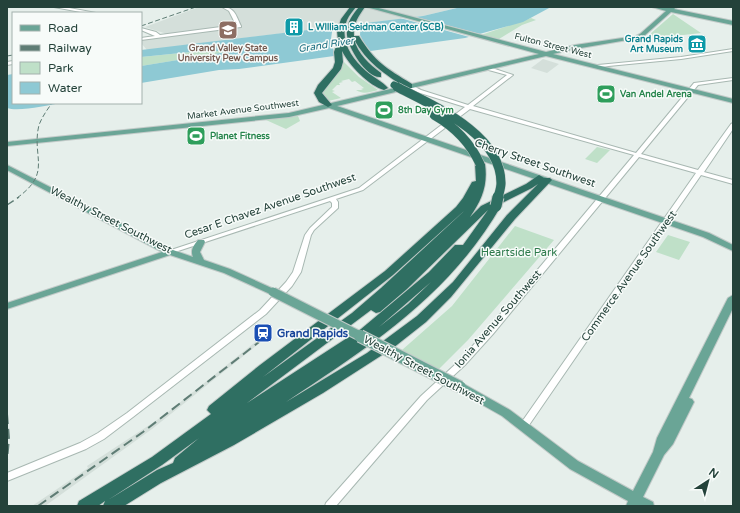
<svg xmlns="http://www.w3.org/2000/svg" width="740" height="513" font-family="'Varela Round',sans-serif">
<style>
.built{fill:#d4dfda}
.green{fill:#bfe0c8}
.water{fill:#8ec9d4}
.pier{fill:#e6efeb}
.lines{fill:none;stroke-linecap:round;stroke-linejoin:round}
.minor-casing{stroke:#a8b8b2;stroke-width:2}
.major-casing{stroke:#c2cac8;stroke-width:2}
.highway-casing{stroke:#c2cac8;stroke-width:2}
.minor{fill:#fff;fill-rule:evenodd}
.major{fill:#6aa596;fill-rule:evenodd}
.highway{fill:#2f6f62;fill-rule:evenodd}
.rail-far2{stroke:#5f7d75;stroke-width:1;stroke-dasharray:5 2.5;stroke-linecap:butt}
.rail-far1{stroke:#5f7d75;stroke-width:1.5;stroke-dasharray:8 4;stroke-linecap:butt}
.rail{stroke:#5f7d75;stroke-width:2;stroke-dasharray:10 5;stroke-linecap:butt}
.major-bridge-far1-casing{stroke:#c2cac8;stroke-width:11;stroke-linecap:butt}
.major-bridge-casing{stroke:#c2cac8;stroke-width:14;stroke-linecap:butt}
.highway-bridge-far2-casing{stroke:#c2cac8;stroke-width:8;stroke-linecap:butt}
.highway-bridge-far1-casing{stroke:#c2cac8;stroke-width:10;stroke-linecap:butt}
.highway-bridge-casing{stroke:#c2cac8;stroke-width:13;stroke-linecap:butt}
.major-bridge-far1{stroke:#6aa596;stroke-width:9}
.major-bridge{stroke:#6aa596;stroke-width:12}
.highway-bridge-far2{stroke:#2f6f62;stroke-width:7}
.highway-bridge-far1{stroke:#2f6f62;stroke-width:9}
.highway-bridge{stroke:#2f6f62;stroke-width:11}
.labels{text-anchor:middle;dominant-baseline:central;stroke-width:3;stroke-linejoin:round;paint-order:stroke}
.far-culture-label{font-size:9px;font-weight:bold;fill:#0d838f;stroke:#f7fbf9;text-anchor:start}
.far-street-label{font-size:9px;fill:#24423a;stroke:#f7fbf9}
.far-education-label{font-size:9px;font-weight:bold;fill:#785e54;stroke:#f7fbf9}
.far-leisure-label{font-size:9px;font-weight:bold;fill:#27864d;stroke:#f7fbf9;text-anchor:start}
.far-water-label{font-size:10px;font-style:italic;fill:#1c6f80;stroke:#f7fbf9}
.street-label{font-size:11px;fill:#24423a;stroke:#f7fbf9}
.park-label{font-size:11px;fill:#2d7a4b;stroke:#f7fbf9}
.transit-label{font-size:11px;font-weight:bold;fill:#164399;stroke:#f7fbf9;text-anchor:start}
</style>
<rect width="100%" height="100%" fill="#e6efeb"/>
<!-- built -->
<path class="built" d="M 199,7 L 461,7 L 423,16 L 147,50 L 141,43 L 141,40 L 167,36 L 164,33 L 145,27 Z
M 543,59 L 559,64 L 547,73 L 531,68 Z
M 258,340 L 261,342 L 152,429 L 45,506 L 32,506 L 88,468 L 87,466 L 163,416 Z"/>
<!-- green -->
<path class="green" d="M 673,14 L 701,33 L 657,38 L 649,35 Z
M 531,18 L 536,20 L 522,25 L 499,39 L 481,35 Z
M 232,50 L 233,51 L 228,52 L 141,66 L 141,57 L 201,51 Z
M 341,62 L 344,62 L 359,77 L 378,90 C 370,92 363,95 356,90 L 363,90 L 361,89 L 364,88 L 355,81 L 352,82 L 349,79 L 341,81 L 343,82 L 339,83 L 340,85 L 337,85 L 332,90 L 335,91 L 332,92 L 341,98 L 328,101 L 322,94 L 322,91 Z
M 298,116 L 300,121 L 286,129 L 266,120 Z
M 597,147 L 610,150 L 597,163 L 585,159 Z
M 515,226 L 554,240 L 468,340 L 439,369 L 402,350 L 452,306 Z
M 668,235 L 690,242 L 679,260 L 656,252 Z"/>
<!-- water -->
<path class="water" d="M 461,7 L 551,7 L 523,22 L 465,38 L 239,69 L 219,70 L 141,83 L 141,66 L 233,51 L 201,51 L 141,57 L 141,50 L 423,16 Z
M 13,74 L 13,103 L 61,103 C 48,105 19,112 7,108 L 7,75 Z"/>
<!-- pier -->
<path class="pier" d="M 412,16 L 484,35 L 473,38 L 400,18 Z
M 361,21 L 360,35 L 369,53 L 335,57 L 331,39 L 333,25 Z"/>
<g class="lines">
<defs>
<path id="minor" d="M 54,7 L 64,7 L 96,13 L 86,13 Z
M 222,7 C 235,7 236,16 241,26 L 241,27 L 141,40 L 141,38 L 155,36 L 141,30 L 141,28 L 156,32 L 160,35 L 236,25 L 229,11 Z
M 733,49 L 733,51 L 681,59 L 598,67 L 596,66 L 598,65 L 681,57 Z
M 13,61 L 13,64 L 7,65 L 7,62 Z
M 485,67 L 489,67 L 513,75 L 473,106 L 636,153 L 694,83 L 733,78 L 733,80 L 698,85 L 641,154 L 698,170 L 731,124 L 733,123 L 733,129 L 704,172 L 733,180 L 733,184 L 701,175 L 527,428 L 524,429 L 521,428 L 519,426 L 696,173 L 639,157 L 493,334 L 465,365 L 427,400 L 336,506 L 325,506 L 326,503 L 421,396 L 459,361 L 487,330 L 634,155 L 470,109 L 363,190 L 336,199 L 338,202 L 338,208 L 314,230 L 311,235 L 301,272 L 292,286 L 266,314 L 133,417 L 104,439 L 86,449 L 7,481 L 7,473 L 80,443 L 98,433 L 127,413 L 260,310 L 286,282 L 293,272 L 305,235 L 310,228 L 332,207 L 332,203 L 330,201 L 172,253 L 168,253 L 167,252 L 168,251 L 359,188 L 465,107 L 417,92 L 407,87 L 407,85 L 411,85 L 421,90 L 468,105 L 507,75 L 485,69 Z"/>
<path id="major" d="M 366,7 L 375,7 L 546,52 L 575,45 L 636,36 L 640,34 L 666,11 L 652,7 L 669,8 L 677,7 L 674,9 L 733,21 L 733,25 L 671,12 L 644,36 L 639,38 L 575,49 L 553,54 L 733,99 L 733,103 L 546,56 L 337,106 L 709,233 L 733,245 L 733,251 L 703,237 L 329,108 L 289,117 L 7,146 L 7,142 L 289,113 L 539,54 Z
M 7,165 L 173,250 L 193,257 C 190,250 194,245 198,240 L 204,240 L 205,242 L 200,252 L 204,260 L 230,269 L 276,290 L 278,292 L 276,294 L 270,294 L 224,273 L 170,255 L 7,309 L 7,303 L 162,252 L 7,170 Z
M 733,295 L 733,308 L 689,398 L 692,399 L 694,402 L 673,444 L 664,455 L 643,497 L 653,502 L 654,506 L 626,506 L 628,501 L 570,469 L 502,416 L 456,390 L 454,387 L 456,384 L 460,383 L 464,384 L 510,410 L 578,461 L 633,491 L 653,452 L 657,438 L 728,298 Z"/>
<path id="highway" d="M 350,7 L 356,7 C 353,11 349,15 347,20 C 339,39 351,58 366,71 C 373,77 382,81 388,88 L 384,90 C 369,86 349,65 342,51 L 343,62 L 341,69 L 322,93 L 332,105 L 328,107 L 319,102 L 314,93 L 318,85 L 333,68 L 335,62 L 334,52 L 338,41 L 337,31 L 341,19 Z
M 359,7 L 365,7 C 358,17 353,24 354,36 L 359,36 C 375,62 386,68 412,84 L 412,88 L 406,88 C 385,74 366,62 354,39 C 358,54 369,64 381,73 L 381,77 C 367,79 348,48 347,35 C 346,24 352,15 359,7 Z
M 480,161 L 485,164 C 488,185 482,200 470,217 L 481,206 L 526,184 L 539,175 L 544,178 L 550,178 L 552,180 L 515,219 L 451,297 L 426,322 L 393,348 L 323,393 L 234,445 L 161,483 L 124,506 L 103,506 L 105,501 L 98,506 L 77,506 L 79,501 L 152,457 L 211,414 L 207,410 L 209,406 L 260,365 L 385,271 L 456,207 L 463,198 L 472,182 L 476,181 L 475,164 ZM 538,184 L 507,215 L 453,282 L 417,316 L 367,353 L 286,402 C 370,346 449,296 501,206 L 500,204 L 532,188 ZM 488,210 L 463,245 L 455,245 L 429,272 L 361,329 L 247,403 L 371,310 L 376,313 L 380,312 L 407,289 ZM 464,211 L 462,213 L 381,288 L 352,313 L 263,377 L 393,275 ZM 431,282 L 408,304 L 379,327 ZM 199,438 L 175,458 L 173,463 L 157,470 L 108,500 L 162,465 Z"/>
</defs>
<!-- minor casing -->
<use href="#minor" class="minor-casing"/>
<!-- major casing -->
<use href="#major" class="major-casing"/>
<!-- highway casing -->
<use href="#highway" class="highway-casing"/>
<!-- minor -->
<use href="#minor" class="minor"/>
<!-- major -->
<use href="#major" class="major"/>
<!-- highway -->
<use href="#highway" class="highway"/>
<!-- rail-far2 -->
<path class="rail-far2" d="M 141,26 L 196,7
M 7,56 L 13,55
M 17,198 C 53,172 31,157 39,125 C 42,117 47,110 52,103"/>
<!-- rail-far1 -->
<path class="rail-far1" d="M 7,205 L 19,197"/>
<!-- rail -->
<path class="rail" d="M 7,414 L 9,439 L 7,460
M 38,506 L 143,432 L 259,342"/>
<defs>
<path id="major-bridge-far1" d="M 273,292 L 362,337"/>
<path id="major-bridge" d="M 360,336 L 460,387"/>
<path id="highway-bridge-far2" d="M 394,85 L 399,88"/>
<path id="highway-bridge-far1" d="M 397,87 C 434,106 501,134 501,183 C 501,188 499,193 498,198
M 434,115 C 455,127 470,142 480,164"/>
<path id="highway-bridge" d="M 496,206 L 498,197"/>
</defs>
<!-- major-bridge-far1 casing -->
<use href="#major-bridge-far1" class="major-bridge-far1-casing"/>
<!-- major-bridge casing -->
<use href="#major-bridge" class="major-bridge-casing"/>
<!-- highway-bridge-far2 casing -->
<use href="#highway-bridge-far2" class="highway-bridge-far2-casing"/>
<!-- highway-bridge-far1 casing -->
<use href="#highway-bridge-far1" class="highway-bridge-far1-casing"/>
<!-- highway-bridge casing -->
<use href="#highway-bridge" class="highway-bridge-casing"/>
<!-- major-bridge-far1 -->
<use href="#major-bridge-far1" class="major-bridge-far1"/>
<!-- major-bridge -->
<use href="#major-bridge" class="major-bridge"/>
<!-- highway-bridge-far2 -->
<use href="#highway-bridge-far2" class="highway-bridge-far2"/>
<!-- highway-bridge-far1 -->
<use href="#highway-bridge-far1" class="highway-bridge-far1"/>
<!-- highway-bridge -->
<use href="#highway-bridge" class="highway-bridge"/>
</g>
<!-- icons -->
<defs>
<symbol id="building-square" viewBox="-11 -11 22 22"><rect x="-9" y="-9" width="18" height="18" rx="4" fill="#0f9aa8" stroke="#f7fbf9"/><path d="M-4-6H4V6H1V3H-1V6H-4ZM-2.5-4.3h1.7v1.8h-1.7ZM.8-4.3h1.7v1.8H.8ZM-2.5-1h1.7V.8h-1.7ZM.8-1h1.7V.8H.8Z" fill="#fff"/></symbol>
<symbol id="university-square" viewBox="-11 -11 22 22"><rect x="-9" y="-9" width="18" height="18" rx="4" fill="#8d6e63" stroke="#f7fbf9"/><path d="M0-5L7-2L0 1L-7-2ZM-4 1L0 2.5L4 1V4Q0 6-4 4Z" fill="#fff"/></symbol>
<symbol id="museum-square" viewBox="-11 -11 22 22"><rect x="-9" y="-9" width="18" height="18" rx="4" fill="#0f9aa8" stroke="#f7fbf9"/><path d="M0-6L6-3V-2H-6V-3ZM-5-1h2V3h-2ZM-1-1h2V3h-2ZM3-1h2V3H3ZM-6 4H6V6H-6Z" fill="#fff"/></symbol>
<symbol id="stadium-square" viewBox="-11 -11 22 22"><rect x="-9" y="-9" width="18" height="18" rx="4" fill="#2e9e5b" stroke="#f7fbf9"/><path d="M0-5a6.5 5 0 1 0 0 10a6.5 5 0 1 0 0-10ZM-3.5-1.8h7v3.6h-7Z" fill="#fff"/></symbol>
<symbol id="station-square" viewBox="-11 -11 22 22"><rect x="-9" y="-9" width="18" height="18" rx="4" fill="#1a4fb4" stroke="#f7fbf9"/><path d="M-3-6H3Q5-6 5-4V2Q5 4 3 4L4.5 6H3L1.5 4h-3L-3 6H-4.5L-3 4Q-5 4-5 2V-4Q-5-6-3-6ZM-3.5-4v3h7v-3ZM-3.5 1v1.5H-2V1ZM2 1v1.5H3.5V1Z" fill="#fff"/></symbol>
</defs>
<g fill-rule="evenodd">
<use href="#building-square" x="283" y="16" width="22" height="22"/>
<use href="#university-square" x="217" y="19" width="22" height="22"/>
<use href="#museum-square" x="686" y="33" width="22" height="22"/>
<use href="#stadium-square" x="595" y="83" width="22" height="22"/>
<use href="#stadium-square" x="373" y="99" width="22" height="22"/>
<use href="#stadium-square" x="185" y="125" width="22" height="22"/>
<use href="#station-square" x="252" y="322" width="22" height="22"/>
</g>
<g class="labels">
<!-- far-culture labels -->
<g class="far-culture-label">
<text x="308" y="27">L WIlliam Seidman Center (SCB)</text>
<text x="683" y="39" text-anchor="end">Grand Rapids<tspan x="683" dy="10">Art Museum</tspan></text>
</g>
<!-- far-street labels -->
<g class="far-street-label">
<text transform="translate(553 46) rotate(14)">Fulton Street West</text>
<text transform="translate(243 110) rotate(-7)">Market Avenue Southwest</text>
</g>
<!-- far-education labels -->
<g class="far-education-label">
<text x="228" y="48">Grand Valley State<tspan x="228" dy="10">University Pew Campus</tspan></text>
</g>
<!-- far-leisure labels -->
<g class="far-leisure-label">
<text x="620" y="94">Van Andel Arena</text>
<text x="398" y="110">8th Day Gym</text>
<text x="210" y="136">Planet Fitness</text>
</g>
<!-- far-water labels -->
<g class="far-water-label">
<text transform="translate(326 45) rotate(-9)">Grand River</text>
</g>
<!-- street labels -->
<g class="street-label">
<text transform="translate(535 163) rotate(19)">Cherry Street Southwest</text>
<text transform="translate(270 206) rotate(-19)">Cesar E Chavez Avenue Southwest</text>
<text transform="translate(111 220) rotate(27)">Wealthy Street Southwest</text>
<text transform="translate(629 276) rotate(-55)">Commerce Avenue Southwest</text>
<text transform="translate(498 319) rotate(-49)">Ionia Avenue Southwest</text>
<text transform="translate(424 370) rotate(28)">Wealthy Street Southwest</text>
</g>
<!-- park labels -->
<g class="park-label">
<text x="519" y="252">Heartside Park</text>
</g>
<!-- transit labels -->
<g class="transit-label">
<text x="277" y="333">Grand Rapids</text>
</g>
</g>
<!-- border -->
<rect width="740" height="513" fill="none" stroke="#24423a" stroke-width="16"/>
<!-- legend -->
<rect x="12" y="12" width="130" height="92" fill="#f7fbf9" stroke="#a3b1ad"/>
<rect x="20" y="25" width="20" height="6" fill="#6aa596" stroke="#a3b1ad"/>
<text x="48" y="32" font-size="12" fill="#24423a">Road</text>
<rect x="20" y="45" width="20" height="6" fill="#5f7d75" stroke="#a3b1ad"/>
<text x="48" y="52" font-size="12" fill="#24423a">Railway</text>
<rect x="20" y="62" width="20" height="12" fill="#bfe0c8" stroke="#a3b1ad"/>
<text x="48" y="72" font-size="12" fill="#24423a">Park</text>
<rect x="20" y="82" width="20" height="12" fill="#8ec9d4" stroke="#a3b1ad"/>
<text x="48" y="92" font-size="12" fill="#24423a">Water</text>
<!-- north arrow -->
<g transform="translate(708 481) rotate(36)" stroke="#f7fbf9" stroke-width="3" paint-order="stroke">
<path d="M0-3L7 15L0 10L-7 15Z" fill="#24423a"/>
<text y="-6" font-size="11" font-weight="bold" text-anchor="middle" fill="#24423a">N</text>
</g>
</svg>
